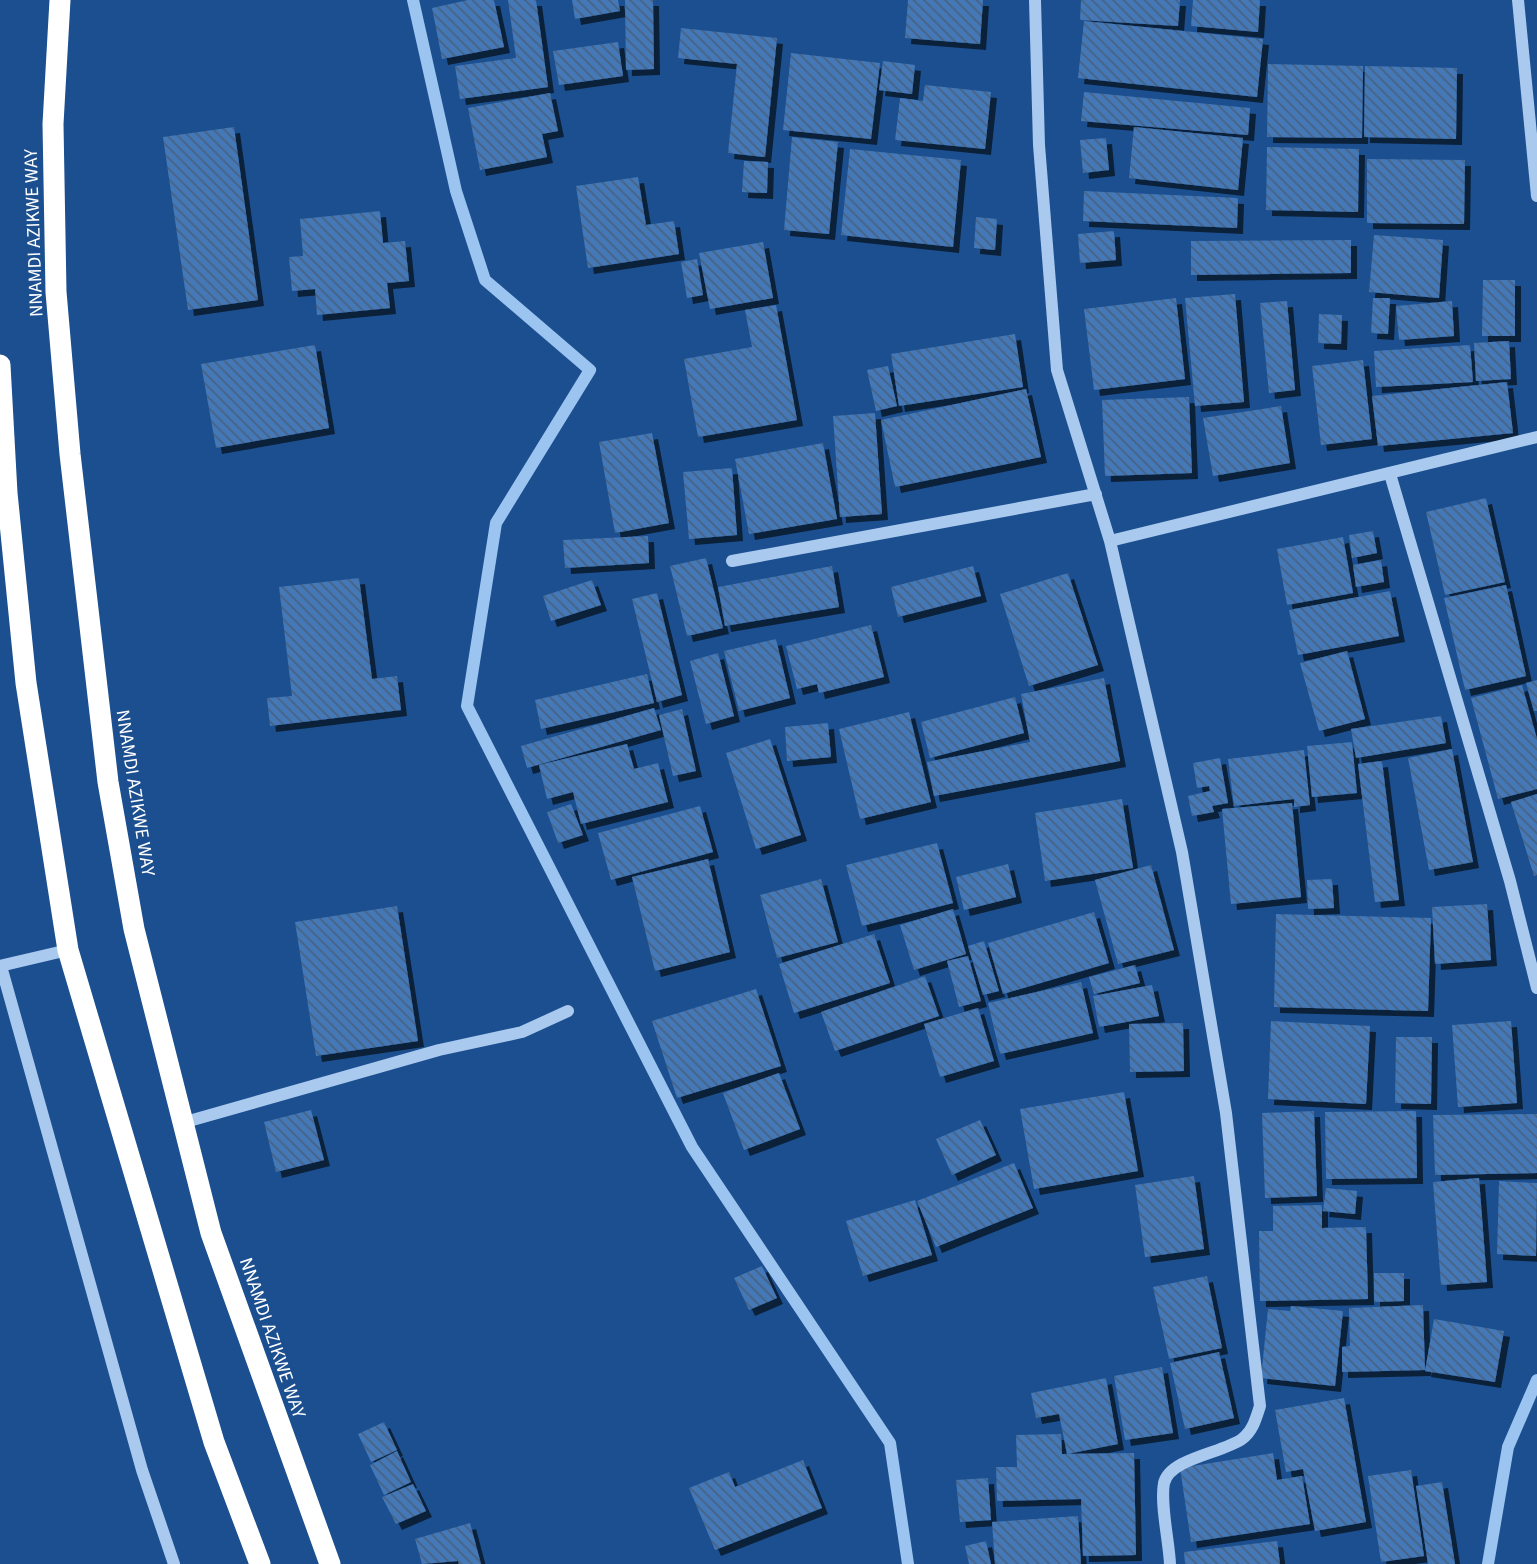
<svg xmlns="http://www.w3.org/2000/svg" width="1537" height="1564" font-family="'Source Sans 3',sans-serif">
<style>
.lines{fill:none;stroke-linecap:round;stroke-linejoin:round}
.stream{stroke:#9cc4f0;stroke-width:12}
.building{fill:url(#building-back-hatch);filter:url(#shadow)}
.minor{stroke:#a9c9ee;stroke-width:12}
.highway{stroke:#fff;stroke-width:21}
.labels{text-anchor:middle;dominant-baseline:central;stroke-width:6;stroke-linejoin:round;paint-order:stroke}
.street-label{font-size:19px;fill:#fff;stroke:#1b4f8f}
</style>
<defs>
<pattern id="building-back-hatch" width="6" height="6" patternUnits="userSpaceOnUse" patternTransform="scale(1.75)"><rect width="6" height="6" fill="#4478b7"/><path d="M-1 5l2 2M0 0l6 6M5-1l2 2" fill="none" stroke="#486282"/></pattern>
<filter id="shadow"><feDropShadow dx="6" dy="6" stdDeviation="0" flood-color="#0009"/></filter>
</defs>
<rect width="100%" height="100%" fill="#1b4f8f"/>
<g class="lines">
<!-- stream -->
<path class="stream" d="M 413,0 L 456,191 L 485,280 L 590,370 L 496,523 L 467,706 L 692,1147 L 890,1443 L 908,1564
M 1488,1564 L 1508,1447 L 1537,1380"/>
</g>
<!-- building -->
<path class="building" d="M 468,0 L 494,0 L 504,47 L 442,59 L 432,8 Z
M 508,0 L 536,0 L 548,87 L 460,99 L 455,66 L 516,58 Z
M 572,0 L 618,0 L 620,11 L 575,19 Z
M 625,0 L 653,0 L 654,69 L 626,70 Z
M 908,0 L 983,0 L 980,44 L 905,38 Z
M 1081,0 L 1180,0 L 1178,26 L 1080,20 Z
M 1193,0 L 1260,0 L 1258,32 L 1191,26 Z
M 1084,21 L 1263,39 L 1257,97 L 1078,78 Z
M 681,28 L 777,38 L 765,157 L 728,153 L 737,64 L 678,58 Z
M 618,42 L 623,76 L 559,85 L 553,51 Z
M 791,53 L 880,63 L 871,139 L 783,130 Z
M 883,61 L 915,65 L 912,94 L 879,90 Z
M 1268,64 L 1363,66 L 1362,138 L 1267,137 Z
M 1365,66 L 1457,68 L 1456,139 L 1364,137 Z
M 925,85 L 991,92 L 985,149 L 895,140 L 900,98 L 923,101 Z
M 1084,92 L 1250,108 L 1248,135 L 1081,121 Z
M 550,93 L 558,131 L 542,134 L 547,157 L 480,170 L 468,108 Z
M 234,127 L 258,300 L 188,310 L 163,137 Z
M 1134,127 L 1243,138 L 1238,190 L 1129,178 Z
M 792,137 L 838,142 L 829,234 L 784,230 Z
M 1106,138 L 1109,170 L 1083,173 L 1080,140 Z
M 1267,147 L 1359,149 L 1358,212 L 1266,210 Z
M 850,149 L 961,160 L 953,247 L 841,235 Z
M 1367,159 L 1465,160 L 1464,224 L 1367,223 Z
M 744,161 L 768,162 L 767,193 L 742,192 Z
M 638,177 L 646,225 L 674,221 L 679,254 L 588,268 L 576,186 Z
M 1084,191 L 1238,198 L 1237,228 L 1083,221 Z
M 380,211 L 383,243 L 405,241 L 409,281 L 387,283 L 390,308 L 317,315 L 315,289 L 292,291 L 289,257 L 303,256 L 300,219 Z
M 976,217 L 997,219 L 995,250 L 974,248 Z
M 1114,231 L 1116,260 L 1080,263 L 1078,234 Z
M 1374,235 L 1443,240 L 1439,298 L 1369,292 Z
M 1351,240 L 1351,273 L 1191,275 L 1191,241 Z
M 763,242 L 773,298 L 710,309 L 699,253 Z
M 697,259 L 703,295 L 687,298 L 681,262 Z
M 1483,280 L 1515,280 L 1515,336 L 1482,336 Z
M 1235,294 L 1244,402 L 1195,406 L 1185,298 Z
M 1176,298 L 1185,379 L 1094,390 L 1084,309 Z
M 1373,298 L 1390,298 L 1388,334 L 1371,333 Z
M 1287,301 L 1295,390 L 1269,393 L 1260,303 Z
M 1452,301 L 1454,336 L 1399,340 L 1396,306 Z
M 776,305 L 797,420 L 698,437 L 684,359 L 752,347 L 745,310 Z
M 1319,314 L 1342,315 L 1341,344 L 1318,343 Z
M 1015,334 L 1023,387 L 899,406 L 891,354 Z
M 1509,341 L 1511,379 L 1476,381 L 1474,343 Z
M 315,345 L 329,428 L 216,448 L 201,364 Z
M 1470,345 L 1473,382 L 1376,387 L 1374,351 Z
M 1363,360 L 1372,439 L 1321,445 L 1312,366 Z
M 888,366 L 897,406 L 876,411 L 867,370 Z
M 1507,382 L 1513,433 L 1378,446 L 1372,396 Z
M 1026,389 L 1041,457 L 895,487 L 881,420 Z
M 1189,397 L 1192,473 L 1105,476 L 1102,400 Z
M 1281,406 L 1290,463 L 1213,476 L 1203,418 Z
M 875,413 L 882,514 L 840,517 L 833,416 Z
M 652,433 L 669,523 L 615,533 L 599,442 Z
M 823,443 L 837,519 L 749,534 L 735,459 Z
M 732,468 L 737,535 L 689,539 L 683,472 Z
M 1486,498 L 1505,582 L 1445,595 L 1426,512 Z
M 1373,531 L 1377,553 L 1352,558 L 1349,535 Z
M 648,536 L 649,563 L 565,568 L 563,540 Z
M 1343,537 L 1353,593 L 1287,605 L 1277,549 Z
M 706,558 L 723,628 L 687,636 L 670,566 Z
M 1381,560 L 1384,582 L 1356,587 L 1353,565 Z
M 832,566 L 839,607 L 725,626 L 718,587 Z
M 973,566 L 981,596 L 898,617 L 891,587 Z
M 1068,573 L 1098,665 L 1029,686 L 1000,594 Z
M 359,578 L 372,679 L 397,676 L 401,710 L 270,726 L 267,698 L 292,696 L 279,587 Z
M 592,580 L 601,605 L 551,621 L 543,596 Z
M 1506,585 L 1526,676 L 1465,690 L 1444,598 Z
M 1390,591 L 1399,636 L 1298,655 L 1289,610 Z
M 657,593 L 682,695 L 657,702 L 632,599 Z
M 871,625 L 884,677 L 819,693 L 817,684 L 797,689 L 786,646 Z
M 776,639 L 790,698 L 739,711 L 724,651 Z
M 1347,651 L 1365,719 L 1319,731 L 1300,663 Z
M 718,653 L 734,716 L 706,724 L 690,661 Z
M 647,674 L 654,703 L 541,729 L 535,700 Z
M 1104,678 L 1120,761 L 934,796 L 927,762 L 1030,742 L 1021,694 Z
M 1537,680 L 1537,711 L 1534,711 L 1526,683 Z
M 1522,685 L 1537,739 L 1537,789 L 1498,799 L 1471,698 Z
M 1015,697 L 1024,733 L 930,758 L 921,722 Z
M 654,708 L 661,730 L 527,768 L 521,746 Z
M 682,709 L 696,771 L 673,776 L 659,715 Z
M 909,712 L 931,802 L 860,819 L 839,729 Z
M 1441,716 L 1446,743 L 1356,758 L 1351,729 Z
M 828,723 L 831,757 L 787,761 L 785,727 Z
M 770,739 L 801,835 L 756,849 L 726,753 Z
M 1352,742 L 1357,793 L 1312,797 L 1307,746 Z
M 627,744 L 634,769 L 658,763 L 668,802 L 581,824 L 573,792 L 547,799 L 539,765 Z
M 1452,749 L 1473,862 L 1429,870 L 1408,758 Z
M 1304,750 L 1310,805 L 1294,807 L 1294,799 L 1234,806 L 1228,759 Z
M 1220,758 L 1228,803 L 1212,806 L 1214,812 L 1192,816 L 1188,796 L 1210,791 L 1209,786 L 1197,788 L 1193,763 Z
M 1382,761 L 1399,900 L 1375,902 L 1358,764 Z
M 1537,794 L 1537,875 L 1534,876 L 1511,802 Z
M 1122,799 L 1133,868 L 1045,881 L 1035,813 Z
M 1292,803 L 1301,897 L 1231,904 L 1222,809 Z
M 571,804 L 583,835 L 558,843 L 547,812 Z
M 700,806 L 713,852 L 611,880 L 598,833 Z
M 937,843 L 953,903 L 862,926 L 846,865 Z
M 708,859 L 730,952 L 655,971 L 632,877 Z
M 1008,864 L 1016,897 L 964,910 L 956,877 Z
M 1151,865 L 1174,950 L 1118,964 L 1095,880 Z
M 821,879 L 838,942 L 777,958 L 760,895 Z
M 1332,879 L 1334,908 L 1308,909 L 1307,880 Z
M 1487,904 L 1491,960 L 1435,964 L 1432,907 Z
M 397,906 L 418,1041 L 316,1056 L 295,922 Z
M 953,909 L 966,954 L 914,970 L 900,925 Z
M 1094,912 L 1109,963 L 1003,994 L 988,943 Z
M 1276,914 L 1431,918 L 1428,1011 L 1274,1007 Z
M 874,934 L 890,983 L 794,1013 L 779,964 Z
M 984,941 L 999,991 L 983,995 L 968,946 Z
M 968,956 L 981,1001 L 959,1007 L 947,961 Z
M 1135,965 L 1140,983 L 1094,994 L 1089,977 Z
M 925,976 L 939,1016 L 835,1051 L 821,1012 Z
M 1081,982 L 1093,1033 L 1000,1054 L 988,1003 Z
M 1152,985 L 1159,1016 L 1099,1027 L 1093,996 Z
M 756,989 L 781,1066 L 677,1098 L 652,1021 Z
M 978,1008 L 994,1061 L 940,1077 L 924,1024 Z
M 1271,1021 L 1370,1026 L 1366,1104 L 1268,1099 Z
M 1511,1021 L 1517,1103 L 1458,1107 L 1452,1025 Z
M 1183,1023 L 1184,1071 L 1130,1072 L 1129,1024 Z
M 1396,1037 L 1432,1037 L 1431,1104 L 1395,1103 Z
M 779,1073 L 800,1129 L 744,1150 L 723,1093 Z
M 1124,1092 L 1138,1171 L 1034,1189 L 1020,1109 Z
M 311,1110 L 324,1160 L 276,1172 L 264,1122 Z
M 1314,1111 L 1317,1196 L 1265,1198 L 1262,1113 Z
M 1416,1111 L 1417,1178 L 1326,1179 L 1325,1112 Z
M 1537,1114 L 1537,1173 L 1435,1175 L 1433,1115 Z
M 980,1120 L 996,1155 L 952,1175 L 936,1139 Z
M 1014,1163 L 1033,1208 L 936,1247 L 917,1201 Z
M 1194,1176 L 1204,1249 L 1145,1257 L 1135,1185 Z
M 1479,1178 L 1487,1282 L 1441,1285 L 1433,1182 Z
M 1499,1181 L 1537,1183 L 1536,1256 L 1497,1254 Z
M 1326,1188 L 1357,1191 L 1355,1214 L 1323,1211 Z
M 915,1200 L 932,1255 L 863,1276 L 846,1221 Z
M 1322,1205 L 1322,1228 L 1366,1227 L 1368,1299 L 1260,1301 L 1259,1231 L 1273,1231 L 1273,1206 Z
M 762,1266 L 777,1298 L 749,1310 L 734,1278 Z
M 1374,1273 L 1404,1273 L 1404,1301 L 1374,1302 Z
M 1207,1276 L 1222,1348 L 1169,1359 L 1153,1287 Z
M 1423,1305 L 1425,1370 L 1342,1372 L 1342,1347 L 1350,1346 L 1349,1308 Z
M 1291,1306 L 1343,1311 L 1335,1386 L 1261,1378 L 1268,1309 L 1290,1311 Z
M 1434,1319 L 1504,1331 L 1495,1382 L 1425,1371 Z
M 1219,1352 L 1234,1418 L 1185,1429 L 1170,1363 Z
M 1162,1367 L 1173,1433 L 1125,1440 L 1114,1376 Z
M 1106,1378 L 1118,1444 L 1067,1454 L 1059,1414 L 1036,1418 L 1031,1393 Z
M 1344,1398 L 1366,1522 L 1315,1531 L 1303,1469 L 1286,1472 L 1275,1410 Z
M 384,1422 L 397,1450 L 371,1462 L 358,1434 Z
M 1061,1434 L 1062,1454 L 1134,1453 L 1136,1555 L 1083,1556 L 1081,1499 L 997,1501 L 996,1467 L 1017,1467 L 1016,1435 Z
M 397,1451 L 411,1482 L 384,1495 L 370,1465 Z
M 1273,1453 L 1277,1480 L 1302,1476 L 1310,1524 L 1191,1542 L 1180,1468 Z
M 803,1460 L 822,1508 L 715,1550 L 689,1488 L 729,1472 L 735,1487 Z
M 1411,1470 L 1424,1556 L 1381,1562 L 1368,1476 Z
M 988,1478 L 991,1520 L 960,1522 L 956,1480 Z
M 1442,1482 L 1455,1564 L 1428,1564 L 1416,1486 Z
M 413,1484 L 426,1511 L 396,1524 L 382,1497 Z
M 1078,1516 L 1081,1564 L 995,1564 L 992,1522 Z
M 470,1523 L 481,1564 L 459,1564 L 458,1561 L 422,1564 L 415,1539 Z
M 986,1541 L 991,1564 L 969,1564 L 965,1546 Z
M 1277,1541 L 1280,1564 L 1185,1564 L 1184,1552 Z"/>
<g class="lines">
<!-- minor -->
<path class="minor" d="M 1035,0 L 1039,145 L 1057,370 L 1110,541 L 1182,852 L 1226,1113 L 1260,1406 C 1256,1418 1253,1431 1242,1439 C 1223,1453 1170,1458 1164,1483 C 1160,1504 1169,1541 1170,1564
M 1518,0 L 1537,196
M 1390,474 L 1510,881 L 1537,988
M 1110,541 L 1537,437
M 732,561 L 1096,494
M 0,966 L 68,950
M 1,966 L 142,1470 L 174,1564
M 182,1123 L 439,1050 L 522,1032 L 568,1011"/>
<!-- highway -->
<path class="highway" d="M 60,0 L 53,124 L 56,292 L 70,454 L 108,782 L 134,929 L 211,1233 L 330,1564
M 0,365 L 7,493 L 26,683 L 68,950 L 214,1442 L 260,1564"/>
</g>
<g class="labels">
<!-- street labels -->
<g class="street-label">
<text transform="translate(34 233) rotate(-92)">NNAMDI AZIKWE WAY</text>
<text transform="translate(135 793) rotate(81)">NNAMDI AZIKWE WAY</text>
<text transform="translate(272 1338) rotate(71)">NNAMDI AZIKWE WAY</text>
</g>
</g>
</svg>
